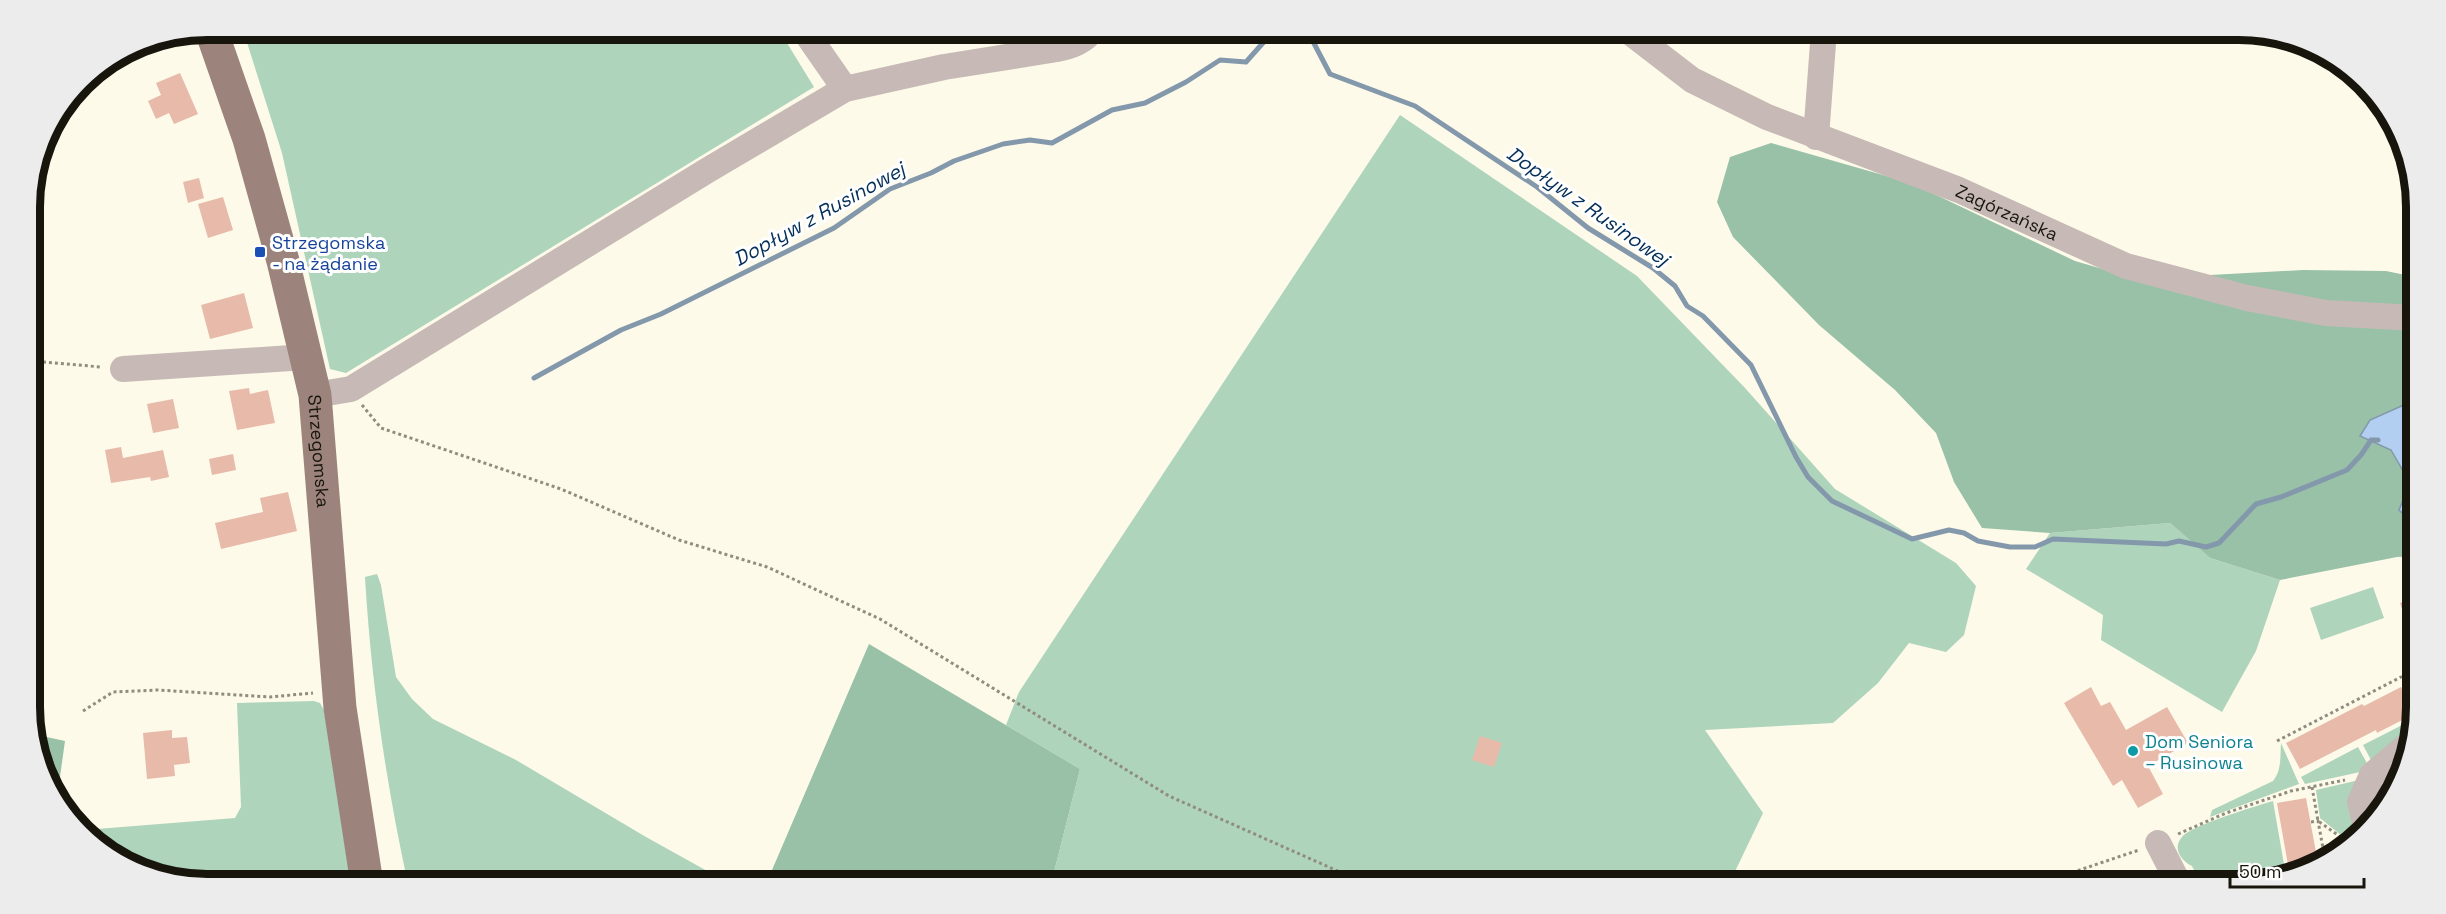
<svg xmlns="http://www.w3.org/2000/svg" width="2446" height="914" font-family="'Space Grotesk',sans-serif">
<style>
.green{fill:#aed4bc}
.forest{fill:#98c1a7}
.water{fill:#b2cff1;stroke:#8498ac;stroke-width:1.5}
.lines{fill:none;stroke-linecap:round;stroke-linejoin:round}
.stream{stroke:#8498ac;stroke-width:5}
.building{fill:#e7baaa}
.path{stroke:#908d7f;stroke-width:3;stroke-dasharray:3 3;stroke-linecap:butt}
.minor{stroke:#c7bab6;stroke-width:26}
.major{stroke:#9c847d;stroke-width:33}
.transit-dot{fill:#1a4fb4;stroke:#fff;stroke-width:2}
.culture-dot{fill:#0f9aa8;stroke:#fff;stroke-width:2}
.labels{text-anchor:middle;dominant-baseline:central;stroke-width:6;stroke-linejoin:round;paint-order:stroke}
.street-label{font-size:18px;fill:#18160c;stroke:#fff}
.transit-label{font-size:18px;fill:#164399;stroke:#fff;text-anchor:start}
.culture-label{font-size:18px;fill:#0d838f;stroke:#fff;text-anchor:start}
.water-label{font-size:20px;font-style:italic;fill:#032e57;stroke:#fff}
.rim{fill:none;stroke:#18160c;stroke-width:8}
</style>
<rect width="100%" height="100%" fill="#fefae9"/>
<!-- green -->
<path class="green" d="M 243,30 L 779,30 L 814,87 L 346,373 L 330,369 L 282,153 Z
M 1400,115 L 1637,276 L 1745,388 L 1835,489 L 1956,563 L 1976,586 L 1964,635 L 1946,652 L 1909,643 L 1878,683 L 1833,723 L 1705,730 L 1763,813 L 1729,884 L 1051,884 L 1080,769 L 1006,725 L 1019,692 Z
M 2170,523 L 2210,558 L 2280,580 L 2256,651 L 2222,712 L 2101,640 L 2103,615 L 2026,569 L 2050,533 Z
M 377,574 L 381,585 L 396,677 L 412,699 L 433,719 L 516,760 L 646,837 L 727,882 L 749,880 L 765,875 L 765,884 L 408,884 C 386,783 371,681 365,577 Z
M 2373,587 L 2384,618 L 2321,640 L 2310,608 Z
M 314,701 L 320,703 L 324,710 L 351,884 L 207,884 L 151,875 L 84,830 L 235,818 L 241,807 L 237,703 Z
M 2414,719 L 2412,731 L 2372,762 L 2363,745 Z
M 2281,743 L 2299,784 L 2210,817 L 2212,810 L 2273,781 C 2282,770 2280,756 2281,743 Z
M 2358,747 L 2368,765 L 2365,771 L 2305,784 L 2301,777 Z
M 2359,780 L 2356,832 L 2342,836 L 2320,818 L 2316,790 Z
M 2273,801 L 2286,876 L 2250,884 L 2235,884 L 2195,872 L 2192,866 C 2181,861 2172,848 2182,837 C 2190,826 2256,806 2273,801 Z"/>
<!-- forest -->
<path class="forest" d="M 1771,143 L 1911,183 L 2075,261 L 2137,279 L 2303,270 L 2386,271 L 2415,277 L 2416,556 L 2397,557 L 2280,580 L 2210,558 L 2170,523 L 2050,533 L 1982,528 L 1954,482 L 1936,433 L 1895,390 L 1819,325 L 1733,237 L 1717,202 L 1730,157 Z
M 869,644 L 1080,769 L 1051,884 L 766,884 Z
M 33,734 L 65,741 L 58,791 L 33,741 Z"/>
<!-- water -->
<path class="water" d="M 2415,400 L 2415,525 L 2399,510 L 2410,483 L 2391,450 L 2360,436 L 2370,420 Z"/>
<g class="lines">
<!-- stream -->
<path class="stream" d="M 1307,30 L 1330,74 L 1415,106 L 1537,187 L 1588,228 L 1653,268 L 1675,286 L 1687,306 L 1703,316 L 1751,365 L 1796,457 L 1808,477 L 1832,501 L 1912,539 L 1949,530 L 1964,533 L 1978,541 L 2010,547 L 2035,547 L 2053,539 L 2166,544 L 2179,541 L 2206,547 L 2219,543 L 2256,504 L 2281,497 L 2347,470 L 2361,455 L 2371,440 L 2378,440
M 534,378 L 621,330 L 661,314 L 834,228 L 890,189 L 931,173 L 954,161 L 1003,144 L 1030,140 L 1052,143 L 1112,110 L 1145,103 L 1186,82 L 1220,60 L 1246,62 L 1270,35 L 1281,30"/>
</g>
<!-- building -->
<path class="building" d="M 180,73 L 198,114 L 174,124 L 169,113 L 156,119 L 148,101 L 161,95 L 156,83 Z
M 199,178 L 204,198 L 188,203 L 183,182 Z
M 223,197 L 233,230 L 208,238 L 198,204 Z
M 244,293 L 253,328 L 210,339 L 201,305 Z
M 249,388 L 250,394 L 268,390 L 275,423 L 237,430 L 229,391 Z
M 173,399 L 179,428 L 153,433 L 147,404 Z
M 121,447 L 123,458 L 163,450 L 169,477 L 151,481 L 150,477 L 111,483 L 105,450 Z
M 233,454 L 236,470 L 212,475 L 209,459 Z
M 288,492 L 297,531 L 221,549 L 215,523 L 263,512 L 260,498 Z
M 2416,598 L 2416,641 L 2413,642 L 2400,603 Z
M 2091,687 L 2101,706 L 2110,702 L 2126,730 L 2167,707 L 2188,743 L 2148,766 L 2163,794 L 2138,808 L 2122,780 L 2113,786 L 2064,703 Z
M 2401,687 L 2414,714 L 2377,733 L 2376,730 L 2300,769 L 2286,743 L 2362,704 L 2364,706 Z
M 172,730 L 172,738 L 187,737 L 190,763 L 174,765 L 175,776 L 147,779 L 143,733 Z
M 1480,736 L 1502,743 L 1494,767 L 1472,760 Z
M 2306,798 L 2318,863 L 2290,876 L 2277,803 Z"/>
<g class="lines">
<!-- path -->
<path class="path" d="M 31,361 L 101,367
M 362,405 L 381,428 L 561,489 L 679,540 L 767,567 L 880,619 L 1169,796 L 1367,884
M 83,711 L 113,692 L 158,690 L 270,697 L 313,693
M 2277,741 L 2401,677 L 2416,705
M 2312,787 L 2318,821 L 2342,838 L 2328,857
M 2311,822 L 2318,821 L 2325,859
M 2178,834 L 2226,813 L 2291,791 L 2345,780
M 2318,863 L 2319,862
M 2038,884 L 2139,850"/>
<!-- minor -->
<g class="minor">
<path d="M 804,30 L 845,89"/>
<path id="s1" d="M 1627,30 L 1692,80 L 1767,117 L 1959,190 L 2126,266 L 2247,298 L 2326,313 L 2415,318"/>
<path d="M 1816,137 L 1824,30"/>
<path d="M 123,369 L 306,357"/>
<path d="M 315,395 L 351,389 L 708,170 L 845,89 L 944,67 L 1057,49 C 1072,46 1083,42 1093,30"/>
<path d="M 2366,827 L 2360,802 L 2372,775 L 2410,743"/>
<path d="M 2158,843 L 2179,884"/>
</g>
<!-- major -->
<path class="major" id="s2" d="M 211,30 L 249,139 L 283,261 L 315,395 L 340,708 L 367,884"/>
</g>
<!-- markers -->
<rect class="transit-dot" x="254" y="246" width="12" height="12" rx="3"/>
<circle class="culture-dot" cx="2133" cy="751" r="6"/>
<g class="labels">
<!-- street labels -->
<g class="street-label">
<text stroke="none"><textPath href="#s1" startOffset="424">Zagórzańska</textPath></text>
<text stroke="none"><textPath href="#s2" startOffset="436">Strzegomska</textPath></text>
</g>
<!-- transit labels -->
<g class="transit-label">
<text x="272" y="242">Strzegomska<tspan x="272" dy="21">- na żądanie</tspan></text>
</g>
<!-- culture labels -->
<g class="culture-label">
<text x="2145" y="741">Dom Seniora<tspan x="2145" dy="21">– Rusinowa</tspan></text>
</g>
<!-- water labels -->
<g class="water-label">
<text transform="translate(1588 206) rotate(35)">Dopływ z Rusinowej</text>
<text transform="translate(819 214) rotate(-29)">Dopływ z Rusinowej</text>
</g>
</g>
<!-- crop -->
<path d="M0 0H2446V914H0ZM207 40H2239A167 167 0 0 1 2406 207V707A167 167 0 0 1 2239 874H207A167 167 0 0 1 40 707V207A167 167 0 0 1 207 40Z" fill="#edecec" fill-rule="evenodd"/>
<path class="rim" d="M207 40H2239A167 167 0 0 1 2406 207V707A167 167 0 0 1 2239 874H207A167 167 0 0 1 40 707V207A167 167 0 0 1 207 40Z"/>
<!-- scale -->
<path d="M2230 878v9h134v-9" fill="none" stroke="#18160c" stroke-width="3"/>
<text x="2239" y="878" font-size="18" fill="#18160c" stroke="#ffffff" stroke-width="4.5" paint-order="stroke">50 m</text>
</svg>
